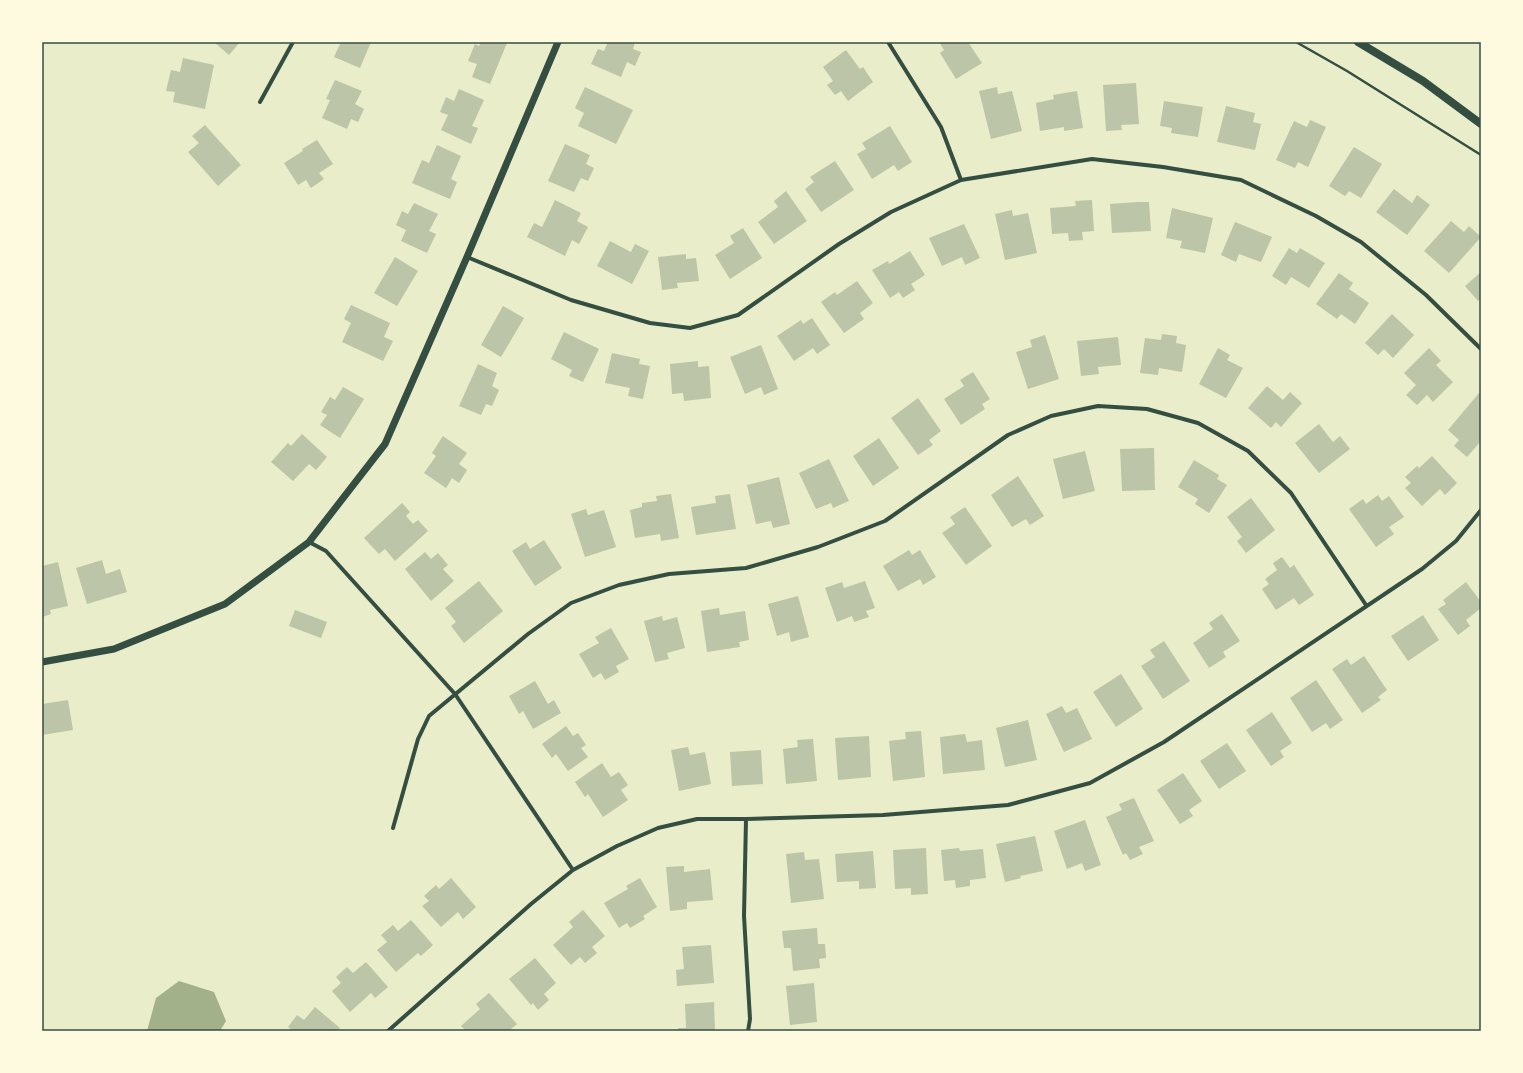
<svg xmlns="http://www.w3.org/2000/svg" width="1523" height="1073" font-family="'Roboto Serif',serif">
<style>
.water{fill:#a3b18a}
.building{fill:#bcc5a7}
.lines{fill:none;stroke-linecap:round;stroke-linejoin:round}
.path{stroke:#344e41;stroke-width:2.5}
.minor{stroke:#344e41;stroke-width:4}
.tertiary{stroke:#344e41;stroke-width:7}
.secondary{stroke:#344e41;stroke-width:8}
.neatline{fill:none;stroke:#344e41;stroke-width:1.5}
</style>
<rect width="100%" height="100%" fill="#e9edc9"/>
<!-- water -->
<path class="water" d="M 179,981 L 214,992 L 226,1021 L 220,1031 L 147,1031 L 156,998 Z"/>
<!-- building -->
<path class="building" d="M 214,42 L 240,42 L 229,55 Z
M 341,42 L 371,42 L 360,68 L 334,57 Z
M 481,42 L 507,43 L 490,84 L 472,77 L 477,64 L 468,61 L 475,44 L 479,46 Z
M 608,42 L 635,42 L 633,49 L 641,52 L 635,66 L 627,62 L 621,77 L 591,64 L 598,49 L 604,51 Z
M 939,42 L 968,42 L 982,63 L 956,79 L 940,53 L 944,50 Z
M 846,50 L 860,69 L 863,67 L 873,82 L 848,101 L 841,91 L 835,95 L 827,85 L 833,81 L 823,67 Z
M 183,58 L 214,65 L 205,109 L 173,102 L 175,92 L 166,91 L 171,70 L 180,72 Z
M 335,80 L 362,91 L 355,104 L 364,109 L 358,122 L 351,119 L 347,129 L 322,118 L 330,100 L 326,99 Z
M 1136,83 L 1139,124 L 1121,125 L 1122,130 L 1106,131 L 1103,85 Z
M 585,87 L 633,110 L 616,144 L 578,126 L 584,113 L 575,108 Z
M 997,87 L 998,94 L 1012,91 L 1022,131 L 991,139 L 979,91 Z
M 459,89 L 484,100 L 472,126 L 478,128 L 471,144 L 441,130 L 448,115 L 440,112 L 446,97 L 454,101 Z
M 1077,91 L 1083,128 L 1064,131 L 1064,127 L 1040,131 L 1036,103 L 1054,99 L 1053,95 Z
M 1164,101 L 1203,107 L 1198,137 L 1171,133 L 1172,128 L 1160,126 Z
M 1226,106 L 1255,113 L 1253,122 L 1261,124 L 1255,150 L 1217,142 Z
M 1310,120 L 1326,127 L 1308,167 L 1298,162 L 1295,168 L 1276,160 L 1294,121 L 1307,127 Z
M 205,125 L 241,165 L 218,186 L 188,152 L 199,143 L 192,136 Z
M 890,126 L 912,162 L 898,171 L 894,165 L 872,179 L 857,154 L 866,149 L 862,143 Z
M 317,140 L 333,164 L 319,173 L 324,179 L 311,188 L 306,180 L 298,185 L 284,163 L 303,151 L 302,149 Z
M 565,144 L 590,155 L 586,164 L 594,168 L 588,181 L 581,178 L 574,192 L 548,181 Z
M 437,145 L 461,156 L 451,179 L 457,182 L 450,199 L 412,183 L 422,160 L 429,163 Z
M 1354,147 L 1382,164 L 1361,198 L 1349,191 L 1345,196 L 1329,186 Z
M 835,161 L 854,190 L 821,212 L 805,189 L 814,182 L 810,177 Z
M 1394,189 L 1412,203 L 1417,195 L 1430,205 L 1407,235 L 1376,212 Z
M 786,191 L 807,221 L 774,244 L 758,222 L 778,207 L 774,201 Z
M 555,200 L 581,213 L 577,221 L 588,227 L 579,244 L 572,240 L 565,256 L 527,237 L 534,223 L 542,227 Z
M 1092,200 L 1094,231 L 1082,232 L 1083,240 L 1069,241 L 1068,233 L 1052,234 L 1050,208 L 1076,206 L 1075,201 Z
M 1138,202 L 1149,202 L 1151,231 L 1112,233 L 1110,204 Z
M 414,203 L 438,214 L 429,231 L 436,234 L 427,253 L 401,241 L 406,230 L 396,225 L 402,211 L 408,214 Z
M 1172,208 L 1213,218 L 1205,253 L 1180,248 L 1182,241 L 1166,238 Z
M 1012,210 L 1013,216 L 1028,213 L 1037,253 L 1005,260 L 995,214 Z
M 1451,221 L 1464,232 L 1469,226 L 1481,237 L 1449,273 L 1424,251 Z
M 1235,222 L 1272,237 L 1261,262 L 1239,254 L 1236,262 L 1221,255 Z
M 964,224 L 980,258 L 965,265 L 962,257 L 942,266 L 929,238 Z
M 743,228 L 762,258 L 730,279 L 715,255 L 734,243 L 730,236 Z
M 610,241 L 631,252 L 635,244 L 649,251 L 632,284 L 597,266 Z
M 1289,248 L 1297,253 L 1300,248 L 1325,263 L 1309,288 L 1291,277 L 1286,285 L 1272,276 Z
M 910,251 L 925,275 L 911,284 L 915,290 L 903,298 L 899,292 L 890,298 L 872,270 L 888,261 L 889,264 Z
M 686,254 L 686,259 L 696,258 L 699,281 L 677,283 L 678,288 L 662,290 L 658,257 Z
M 395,257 L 418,271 L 397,306 L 374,293 Z
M 1481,272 L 1481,298 L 1478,301 L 1465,286 Z
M 1339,273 L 1353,283 L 1349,289 L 1369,303 L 1355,324 L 1341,314 L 1337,319 L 1316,304 Z
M 857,281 L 873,303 L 860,313 L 864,319 L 844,333 L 821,302 L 835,292 L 837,295 Z
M 351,305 L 390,323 L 384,337 L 393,341 L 383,361 L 342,342 L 351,323 L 344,319 Z
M 503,306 L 524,318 L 501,357 L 481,345 Z
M 1392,314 L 1414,335 L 1393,358 L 1384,349 L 1378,355 L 1365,343 Z
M 812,318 L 830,345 L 817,354 L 813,348 L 794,361 L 777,336 L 801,320 L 803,324 Z
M 564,332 L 599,349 L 583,382 L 569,376 L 572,370 L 551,359 Z
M 1162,334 L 1177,336 L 1176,343 L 1186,345 L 1182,372 L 1159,368 L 1158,375 L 1140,373 L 1145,338 L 1161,340 Z
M 1045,335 L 1059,379 L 1028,389 L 1016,352 L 1032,347 L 1030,340 Z
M 1118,337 L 1121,365 L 1098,367 L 1099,374 L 1081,376 L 1077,341 Z
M 761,345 L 778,389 L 764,395 L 761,387 L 745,394 L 730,357 Z
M 1218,348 L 1230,355 L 1227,360 L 1243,368 L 1226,398 L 1199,384 Z
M 1429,348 L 1441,361 L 1436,365 L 1453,382 L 1433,402 L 1427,395 L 1417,405 L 1406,395 L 1416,385 L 1404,373 Z
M 612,353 L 640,359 L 639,364 L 650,366 L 643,399 L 628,396 L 630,388 L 605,383 Z
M 698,361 L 698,367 L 709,366 L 711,398 L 684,401 L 683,393 L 672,394 L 670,364 Z
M 478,364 L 497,373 L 492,386 L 499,390 L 492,406 L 486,404 L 481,415 L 459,406 Z
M 973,372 L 990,399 L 982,404 L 985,409 L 961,425 L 944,399 L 964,386 L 960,380 Z
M 1267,386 L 1283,400 L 1290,392 L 1302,403 L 1281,427 L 1276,422 L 1271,428 L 1248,408 Z
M 343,387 L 364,399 L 340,438 L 320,425 L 327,415 L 321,412 L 330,397 L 335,400 Z
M 1479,393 L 1481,395 L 1481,441 L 1467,457 L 1454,446 L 1459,440 L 1448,430 Z
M 918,398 L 941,431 L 929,440 L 933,445 L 918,455 L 891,418 Z
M 1319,424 L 1333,442 L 1340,436 L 1350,449 L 1319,473 L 1295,443 Z
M 302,434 L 327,457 L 316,470 L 309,464 L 293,481 L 271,462 L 288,443 L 291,446 Z
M 443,436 L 467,453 L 459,464 L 467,470 L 459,483 L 452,478 L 446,488 L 424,473 L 436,456 L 432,453 Z
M 879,438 L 899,468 L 873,486 L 853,456 Z
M 1154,448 L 1155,490 L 1122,491 L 1120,449 Z
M 1085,451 L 1095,491 L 1063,499 L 1053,459 Z
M 1432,456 L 1457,483 L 1445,495 L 1440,489 L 1422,506 L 1405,488 L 1411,483 L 1405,477 L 1417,466 L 1419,468 Z
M 829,459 L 849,501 L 833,508 L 831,503 L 816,509 L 799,473 Z
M 1194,460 L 1219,475 L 1217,479 L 1227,485 L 1209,513 L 1195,504 L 1198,499 L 1178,487 Z
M 1018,476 L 1044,516 L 1030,525 L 1026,519 L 1012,527 L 991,495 Z
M 779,477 L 790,524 L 773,528 L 771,521 L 756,524 L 747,485 Z
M 671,494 L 679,538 L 661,541 L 660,534 L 635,538 L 630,510 L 642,507 L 642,503 L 657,501 L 656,496 Z
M 730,494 L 736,529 L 696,535 L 691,507 L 716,503 L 715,496 Z
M 1378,495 L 1382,501 L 1389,496 L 1404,517 L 1389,527 L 1394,534 L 1376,547 L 1349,509 L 1363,499 L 1366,504 Z
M 1251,498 L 1275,530 L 1246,553 L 1237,541 L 1242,537 L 1227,517 Z
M 402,503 L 410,512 L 406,516 L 413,524 L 418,520 L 428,531 L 395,561 L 385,549 L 379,554 L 364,538 Z
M 965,507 L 992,546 L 966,565 L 942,533 L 955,524 L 950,517 Z
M 586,509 L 588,515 L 604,510 L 616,547 L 585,557 L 571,514 Z
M 544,540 L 562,568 L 535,586 L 512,551 L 526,542 L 530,549 Z
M 909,550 L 912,555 L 920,550 L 936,577 L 923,585 L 920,579 L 898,591 L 883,566 Z
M 425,552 L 431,559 L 438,553 L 448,565 L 443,569 L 454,581 L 431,601 L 405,569 Z
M 1282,557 L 1290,568 L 1294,565 L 1314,595 L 1299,605 L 1294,598 L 1276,610 L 1262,589 L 1269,584 L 1265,579 L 1277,570 L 1273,563 Z
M 102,560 L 106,574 L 120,569 L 127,592 L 87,604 L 76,568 Z
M 58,562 L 68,606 L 50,610 L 51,614 L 42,617 L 42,566 Z
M 479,581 L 503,611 L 464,643 L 451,626 L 456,622 L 445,608 Z
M 865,581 L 875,608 L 866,611 L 869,617 L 854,622 L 852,616 L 837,622 L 825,588 L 842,582 L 844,588 Z
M 1466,582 L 1481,602 L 1481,608 L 1466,620 L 1470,626 L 1458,635 L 1438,609 L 1446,604 L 1443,600 Z
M 798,596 L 809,637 L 791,642 L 789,632 L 777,636 L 768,604 Z
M 719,608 L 720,615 L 745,611 L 749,640 L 739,642 L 740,647 L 707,652 L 701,611 Z
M 295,610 L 327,622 L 321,638 L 289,626 Z
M 1222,614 L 1240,641 L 1223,652 L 1226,657 L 1209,668 L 1193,643 L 1213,629 L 1209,623 Z
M 1423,615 L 1439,640 L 1408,661 L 1391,636 Z
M 662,616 L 663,621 L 677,617 L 685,648 L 667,653 L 669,659 L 655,662 L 644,621 Z
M 611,628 L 629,659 L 616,666 L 619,672 L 605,680 L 601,673 L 593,678 L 579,654 L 599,643 L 595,637 Z
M 1164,641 L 1190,681 L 1163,699 L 1141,666 L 1155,657 L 1150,650 Z
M 1364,656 L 1387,690 L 1378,697 L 1381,700 L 1362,713 L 1332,669 L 1347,659 L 1351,665 Z
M 1121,674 L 1143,709 L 1116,727 L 1093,692 Z
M 1316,680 L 1343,720 L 1330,729 L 1326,723 L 1312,732 L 1290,698 Z
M 535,681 L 548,704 L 554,700 L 561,713 L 533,729 L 523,711 L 519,714 L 509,696 Z
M 68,700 L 73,730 L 42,735 L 42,704 Z
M 1062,706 L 1066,713 L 1077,708 L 1092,739 L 1064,752 L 1046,714 Z
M 1272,712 L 1292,743 L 1280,751 L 1284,757 L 1271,766 L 1246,730 Z
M 1028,720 L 1037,760 L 1005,767 L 996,728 Z
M 566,726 L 573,736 L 578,733 L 586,745 L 581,748 L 588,757 L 568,771 L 556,754 L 552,758 L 542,744 Z
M 921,731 L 925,777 L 893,781 L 889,741 L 906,739 L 905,732 Z
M 965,734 L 967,742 L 982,740 L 985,770 L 943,774 L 940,737 Z
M 869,736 L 871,777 L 838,780 L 835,738 Z
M 813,739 L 817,781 L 786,784 L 783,749 L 798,747 L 797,740 Z
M 1227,743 L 1246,771 L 1219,789 L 1200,761 Z
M 688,747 L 690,755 L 705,752 L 711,784 L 679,791 L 671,750 Z
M 761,750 L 763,784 L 732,786 L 730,752 Z
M 602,763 L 611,777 L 619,772 L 628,785 L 621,790 L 628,800 L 603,817 L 588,794 L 585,797 L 575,782 Z
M 1183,773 L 1202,801 L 1189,810 L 1193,816 L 1180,824 L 1157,790 Z
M 1134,798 L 1154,841 L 1139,847 L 1143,854 L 1130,860 L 1126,853 L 1123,855 L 1106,817 L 1122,810 L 1119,804 Z
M 1085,820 L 1101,865 L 1085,871 L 1082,863 L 1067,869 L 1054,831 Z
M 1035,836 L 1043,871 L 1020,876 L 1021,878 L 1005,882 L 996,844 Z
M 926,848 L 928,894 L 911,895 L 911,888 L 895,889 L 893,850 Z
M 959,848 L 960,851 L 983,849 L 986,878 L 970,880 L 970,886 L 956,888 L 955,880 L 944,881 L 941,850 Z
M 873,851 L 876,888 L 859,889 L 859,881 L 837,882 L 835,854 Z
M 804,852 L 805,860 L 819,859 L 824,899 L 791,903 L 786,854 Z
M 684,866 L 684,872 L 710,869 L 713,900 L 687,902 L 687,909 L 670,911 L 666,867 Z
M 451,878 L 476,907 L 463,919 L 458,912 L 441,927 L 422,906 L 429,901 L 424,896 L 436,885 L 439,889 Z
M 640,878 L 657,907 L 643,916 L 645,919 L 630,928 L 627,923 L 619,928 L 604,903 L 628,889 L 626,886 Z
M 583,910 L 605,936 L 592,947 L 597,953 L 585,963 L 580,957 L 571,965 L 553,945 L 573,927 L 569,922 Z
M 411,920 L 433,945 L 421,956 L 418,953 L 396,972 L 377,950 L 387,942 L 381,935 L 393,925 L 398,931 Z
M 817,928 L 818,944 L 825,944 L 826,958 L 819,959 L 820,968 L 793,971 L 791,948 L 784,948 L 782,931 Z
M 711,945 L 714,983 L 677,986 L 676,970 L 684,969 L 682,947 Z
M 535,958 L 556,983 L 544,994 L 549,1000 L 538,1010 L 533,1003 L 531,1005 L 509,979 Z
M 366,962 L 388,987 L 375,998 L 371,993 L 350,1012 L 332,991 L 341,983 L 336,977 L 347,967 L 353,973 Z
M 814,983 L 817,1022 L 790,1025 L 786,986 Z
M 489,993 L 517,1024 L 509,1031 L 466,1031 L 461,1026 L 480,1009 L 476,1004 Z
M 714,1002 L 715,1031 L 678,1031 L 678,1028 L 686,1028 L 685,1004 Z
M 315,1007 L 340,1028 L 337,1031 L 293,1031 L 288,1027 L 297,1015 L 304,1020 Z"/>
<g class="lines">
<!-- path -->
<path class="path" d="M 1296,42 L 1347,71 L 1481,155"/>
<!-- minor -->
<path class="minor" d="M 888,42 L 941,127 L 961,180
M 260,102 L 293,42
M 467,257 L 571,300 L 650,323 L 690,328 L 738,315 L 839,244 L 891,212 L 961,180 L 1092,159 L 1163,167 L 1241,180 L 1316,216 L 1361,242 L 1426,295 L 1481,349
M 309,542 L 326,551 L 455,694 L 573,870
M 746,819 L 744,916 L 750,1019 L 748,1031
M 393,828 L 418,739 L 429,716 L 528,634 L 571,603 L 619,585 L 669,574 L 746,568 L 818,547 L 885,521 L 1008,435 L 1051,416 L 1098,406 L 1147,409 L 1198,423 L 1248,451 L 1291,493 L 1366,605
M 388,1031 L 531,904 L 573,870 L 617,846 L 658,828 L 697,819 L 746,819 L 883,815 L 1008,805 L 1090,783 L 1164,742 L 1422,569 L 1456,541 L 1481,510"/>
<!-- tertiary -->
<path class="tertiary" d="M 42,662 L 114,649 L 225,604 L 309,542 L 385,444 L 467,257 L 558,42"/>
<!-- secondary -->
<path class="secondary" d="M 1358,42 L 1423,81 L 1481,124"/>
</g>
<!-- border -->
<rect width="1523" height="1073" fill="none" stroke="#fefae0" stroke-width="86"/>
<rect x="43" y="43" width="1437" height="987" class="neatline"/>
</svg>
